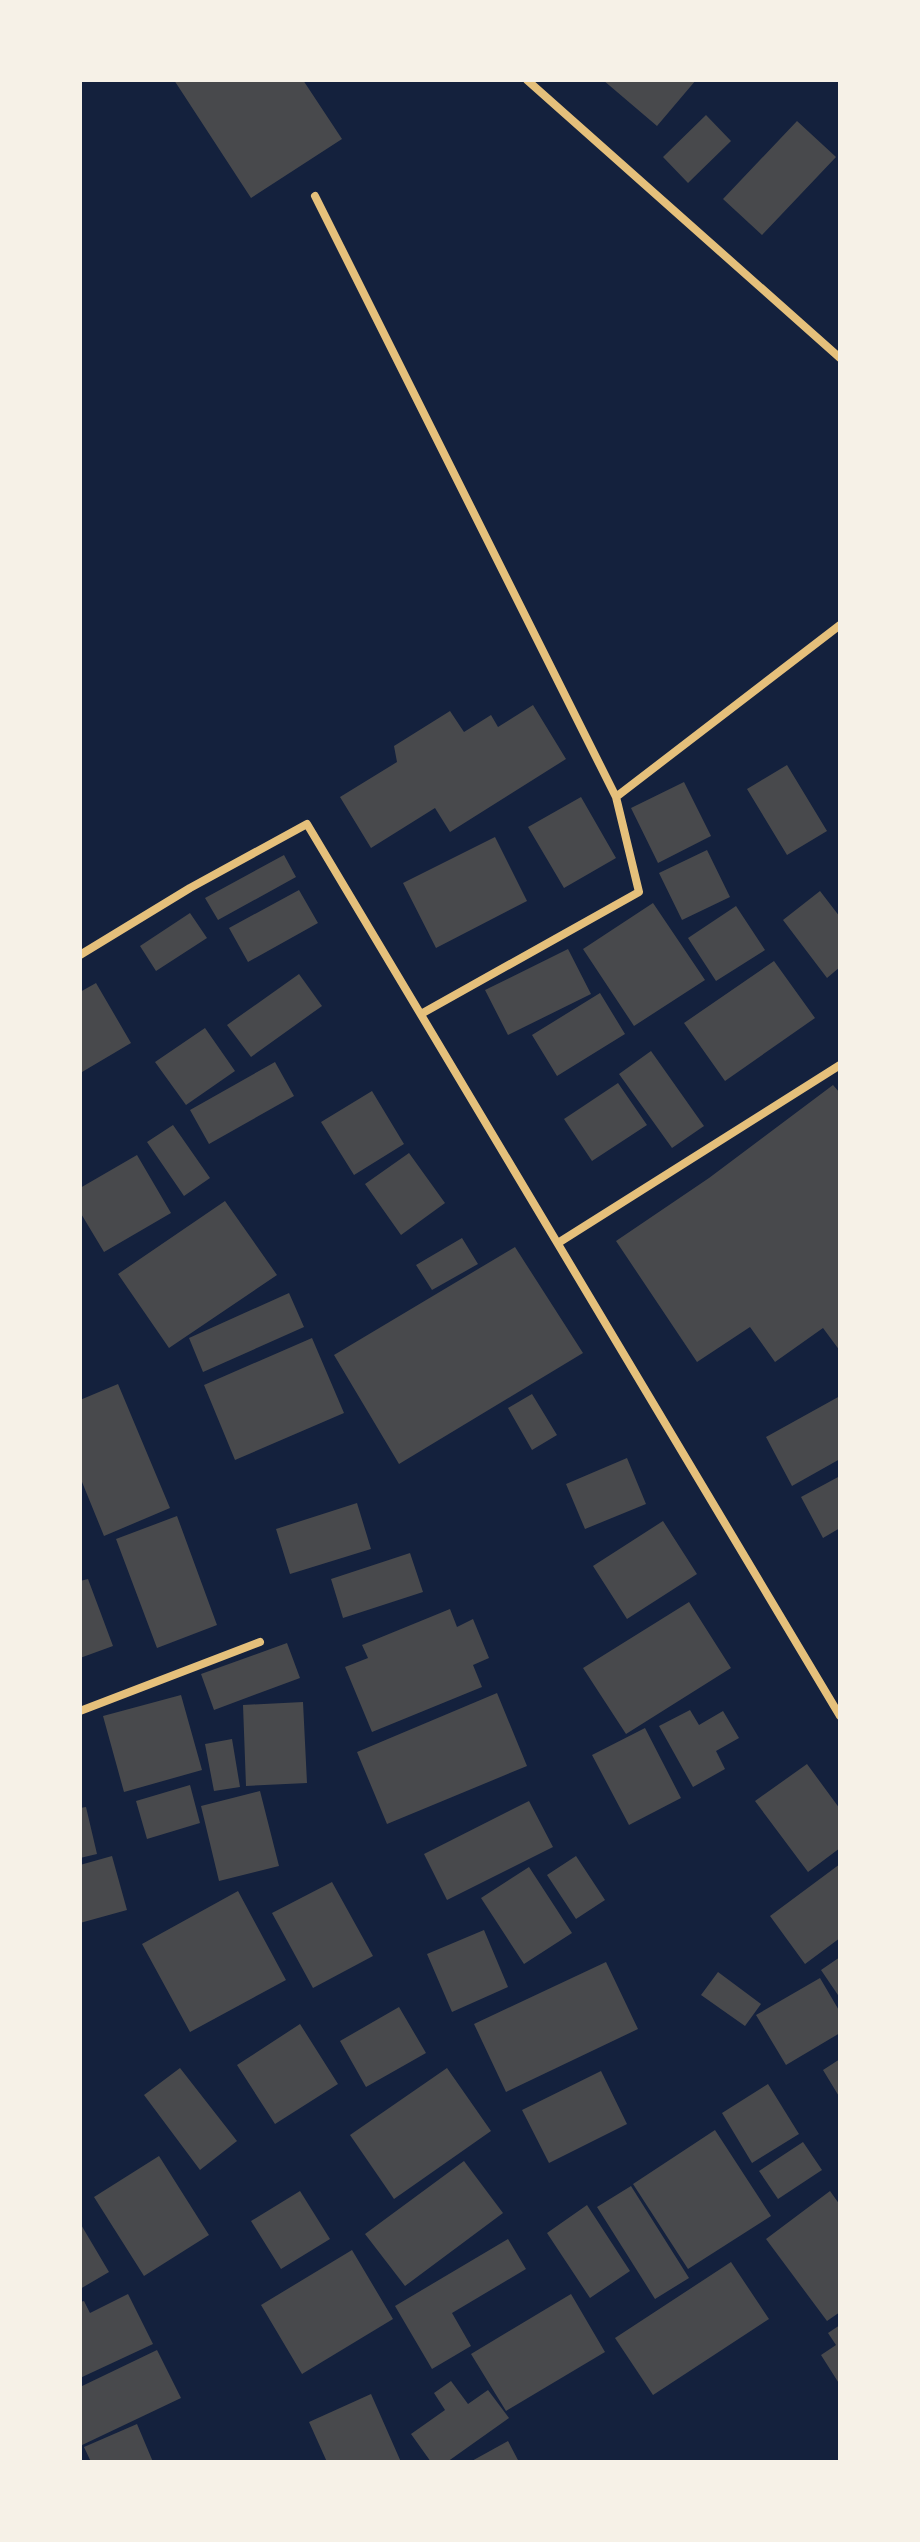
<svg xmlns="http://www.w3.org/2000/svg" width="920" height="2542" font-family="'Asap Condensed',sans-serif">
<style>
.building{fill:#48494c}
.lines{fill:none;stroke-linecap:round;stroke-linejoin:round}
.minor{stroke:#e5c07b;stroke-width:8}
</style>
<rect width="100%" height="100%" fill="#14213d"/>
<!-- building -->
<path class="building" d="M 174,80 L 303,80 L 342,139 L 251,198 Z
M 603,80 L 696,80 L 657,126 Z
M 706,115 L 731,141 L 688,183 L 663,157 Z
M 797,121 L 836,157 L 762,235 L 723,199 Z
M 533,705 L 566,759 L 450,832 L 435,808 L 371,848 L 340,797 L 397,762 L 394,746 L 450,711 L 464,732 L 491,715 L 498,727 Z
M 787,765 L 827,831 L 787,855 L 747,789 Z
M 684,782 L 711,836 L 658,863 L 631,808 Z
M 581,797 L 616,858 L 564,888 L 528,827 Z
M 495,837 L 527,901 L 436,948 L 403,883 Z
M 707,850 L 730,897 L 682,920 L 659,873 Z
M 284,855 L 296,877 L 218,920 L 205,898 Z
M 299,890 L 318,923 L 248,962 L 229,928 Z
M 820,891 L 840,917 L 840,967 L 827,978 L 783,920 Z
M 653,903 L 705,980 L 634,1026 L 583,949 Z
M 736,906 L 765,950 L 716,981 L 688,938 Z
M 190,913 L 207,938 L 156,971 L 140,946 Z
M 568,949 L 591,994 L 508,1035 L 485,990 Z
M 774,961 L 815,1018 L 725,1081 L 684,1023 Z
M 299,974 L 322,1006 L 251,1057 L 227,1025 Z
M 96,983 L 131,1043 L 82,1072 L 80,992 Z
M 600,993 L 625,1034 L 557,1076 L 532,1035 Z
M 205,1028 L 235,1071 L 186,1105 L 155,1062 Z
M 651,1051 L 704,1126 L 672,1148 L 619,1074 Z
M 275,1062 L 294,1096 L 209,1144 L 190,1110 Z
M 618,1083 L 647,1125 L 592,1161 L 564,1119 Z
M 833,1085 L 840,1093 L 840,1351 L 823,1328 L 775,1362 L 750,1327 L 697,1362 L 616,1241 L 709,1178 Z
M 372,1091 L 404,1144 L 354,1175 L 321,1122 Z
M 173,1125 L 210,1178 L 184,1196 L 147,1142 Z
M 409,1153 L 445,1203 L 401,1235 L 365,1184 Z
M 137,1155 L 171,1213 L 104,1252 L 80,1212 L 80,1188 Z
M 225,1201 L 277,1275 L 169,1348 L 118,1274 Z
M 462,1238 L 478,1264 L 432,1290 L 416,1265 Z
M 515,1247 L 583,1353 L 399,1464 L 334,1355 Z
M 289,1293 L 304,1327 L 203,1372 L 189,1338 Z
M 312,1338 L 344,1413 L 235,1460 L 204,1385 Z
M 118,1384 L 170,1508 L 104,1536 L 80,1477 L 80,1400 Z
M 532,1394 L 557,1435 L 532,1450 L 508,1408 Z
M 840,1396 L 840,1459 L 792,1486 L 766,1437 Z
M 627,1458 L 646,1504 L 585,1529 L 566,1484 Z
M 840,1476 L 840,1528 L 823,1538 L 801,1497 Z
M 357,1503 L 371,1549 L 290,1574 L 276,1529 Z
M 177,1516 L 217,1625 L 157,1648 L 116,1539 Z
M 663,1521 L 697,1574 L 627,1619 L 593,1566 Z
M 410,1553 L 423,1592 L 343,1618 L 331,1579 Z
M 88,1579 L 113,1646 L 80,1658 L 80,1581 Z
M 689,1602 L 731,1668 L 626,1734 L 583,1668 Z
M 450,1609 L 457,1627 L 473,1619 L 489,1658 L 473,1665 L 482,1687 L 372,1732 L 345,1667 L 368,1658 L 362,1645 Z
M 287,1643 L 300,1678 L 214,1710 L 201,1674 Z
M 497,1693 L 527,1766 L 387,1824 L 357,1752 Z
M 181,1695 L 202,1770 L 124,1792 L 103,1716 Z
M 303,1702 L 307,1783 L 246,1786 L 243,1705 Z
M 690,1710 L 699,1725 L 723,1711 L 739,1738 L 716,1751 L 725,1769 L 693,1787 L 659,1726 Z
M 645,1728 L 681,1798 L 629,1825 L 592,1755 Z
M 232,1739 L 240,1787 L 214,1791 L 205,1744 Z
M 807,1764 L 840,1809 L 840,1848 L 808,1872 L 755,1801 Z
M 190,1785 L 200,1823 L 147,1839 L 136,1801 Z
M 260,1791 L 279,1866 L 219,1881 L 201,1806 Z
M 529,1801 L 553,1847 L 447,1900 L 424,1854 Z
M 86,1807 L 97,1854 L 80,1858 L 80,1808 Z
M 112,1856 L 127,1910 L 80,1923 L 80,1865 Z
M 576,1856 L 605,1900 L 576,1919 L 547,1875 Z
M 840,1864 L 840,1938 L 805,1964 L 770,1916 Z
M 529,1867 L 572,1933 L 524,1964 L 481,1898 Z
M 332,1882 L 373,1956 L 313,1988 L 272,1913 Z
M 238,1891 L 286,1980 L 190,2032 L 142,1944 Z
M 484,1930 L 508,1987 L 452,2012 L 427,1954 Z
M 840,1957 L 840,1998 L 821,1970 Z
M 606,1962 L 638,2029 L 506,2092 L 474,2024 Z
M 718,1972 L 761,2004 L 745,2026 L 701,1995 Z
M 820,1978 L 840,2012 L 840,2033 L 786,2065 L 756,2015 Z
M 399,2007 L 426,2053 L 366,2087 L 340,2041 Z
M 300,2024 L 338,2084 L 275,2124 L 237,2065 Z
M 840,2059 L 840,2098 L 823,2070 Z
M 180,2068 L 237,2141 L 200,2170 L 144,2095 Z
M 447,2068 L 491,2131 L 394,2199 L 350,2135 Z
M 601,2071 L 627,2124 L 549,2163 L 522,2110 Z
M 768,2084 L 799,2134 L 752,2163 L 722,2113 Z
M 715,2130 L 771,2216 L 688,2269 L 633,2184 Z
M 803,2142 L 822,2170 L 778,2199 L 759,2171 Z
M 159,2156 L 209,2235 L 144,2276 L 94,2197 Z
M 464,2161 L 503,2213 L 405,2286 L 365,2234 Z
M 631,2186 L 689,2278 L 655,2299 L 597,2207 Z
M 300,2191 L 330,2239 L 281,2269 L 251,2221 Z
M 830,2191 L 840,2205 L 840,2312 L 827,2321 L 766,2239 Z
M 587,2205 L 630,2271 L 590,2298 L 547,2233 Z
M 80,2223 L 109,2272 L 80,2289 Z
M 508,2239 L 526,2269 L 452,2313 L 471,2346 L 432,2369 L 395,2306 Z
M 352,2250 L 393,2319 L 302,2374 L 261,2305 Z
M 731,2262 L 769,2319 L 653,2395 L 615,2338 Z
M 128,2294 L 153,2344 L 80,2378 L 80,2302 L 84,2301 L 90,2313 Z
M 571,2294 L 605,2352 L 506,2411 L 471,2354 Z
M 840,2325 L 840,2385 L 821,2355 L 836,2345 L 828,2333 Z
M 157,2350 L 181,2398 L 80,2446 L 80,2387 Z
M 451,2381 L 468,2404 L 488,2390 L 509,2418 L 447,2462 L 431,2462 L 411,2434 L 445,2410 L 434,2393 Z
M 371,2394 L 401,2462 L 327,2462 L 309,2422 Z
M 137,2424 L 153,2462 L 91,2462 L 84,2447 Z
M 508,2441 L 519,2462 L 470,2462 Z"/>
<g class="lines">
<!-- minor -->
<path class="minor" d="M 527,80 L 840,358
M 315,196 L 616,797
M 80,955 L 190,888 L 307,824 L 840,1716
M 421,1014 L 639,892 L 616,797 L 840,625
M 558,1243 L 840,1065
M 80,1711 L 260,1642"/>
</g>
<!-- border -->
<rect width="920" height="2542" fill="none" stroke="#f6f1e7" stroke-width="164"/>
</svg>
